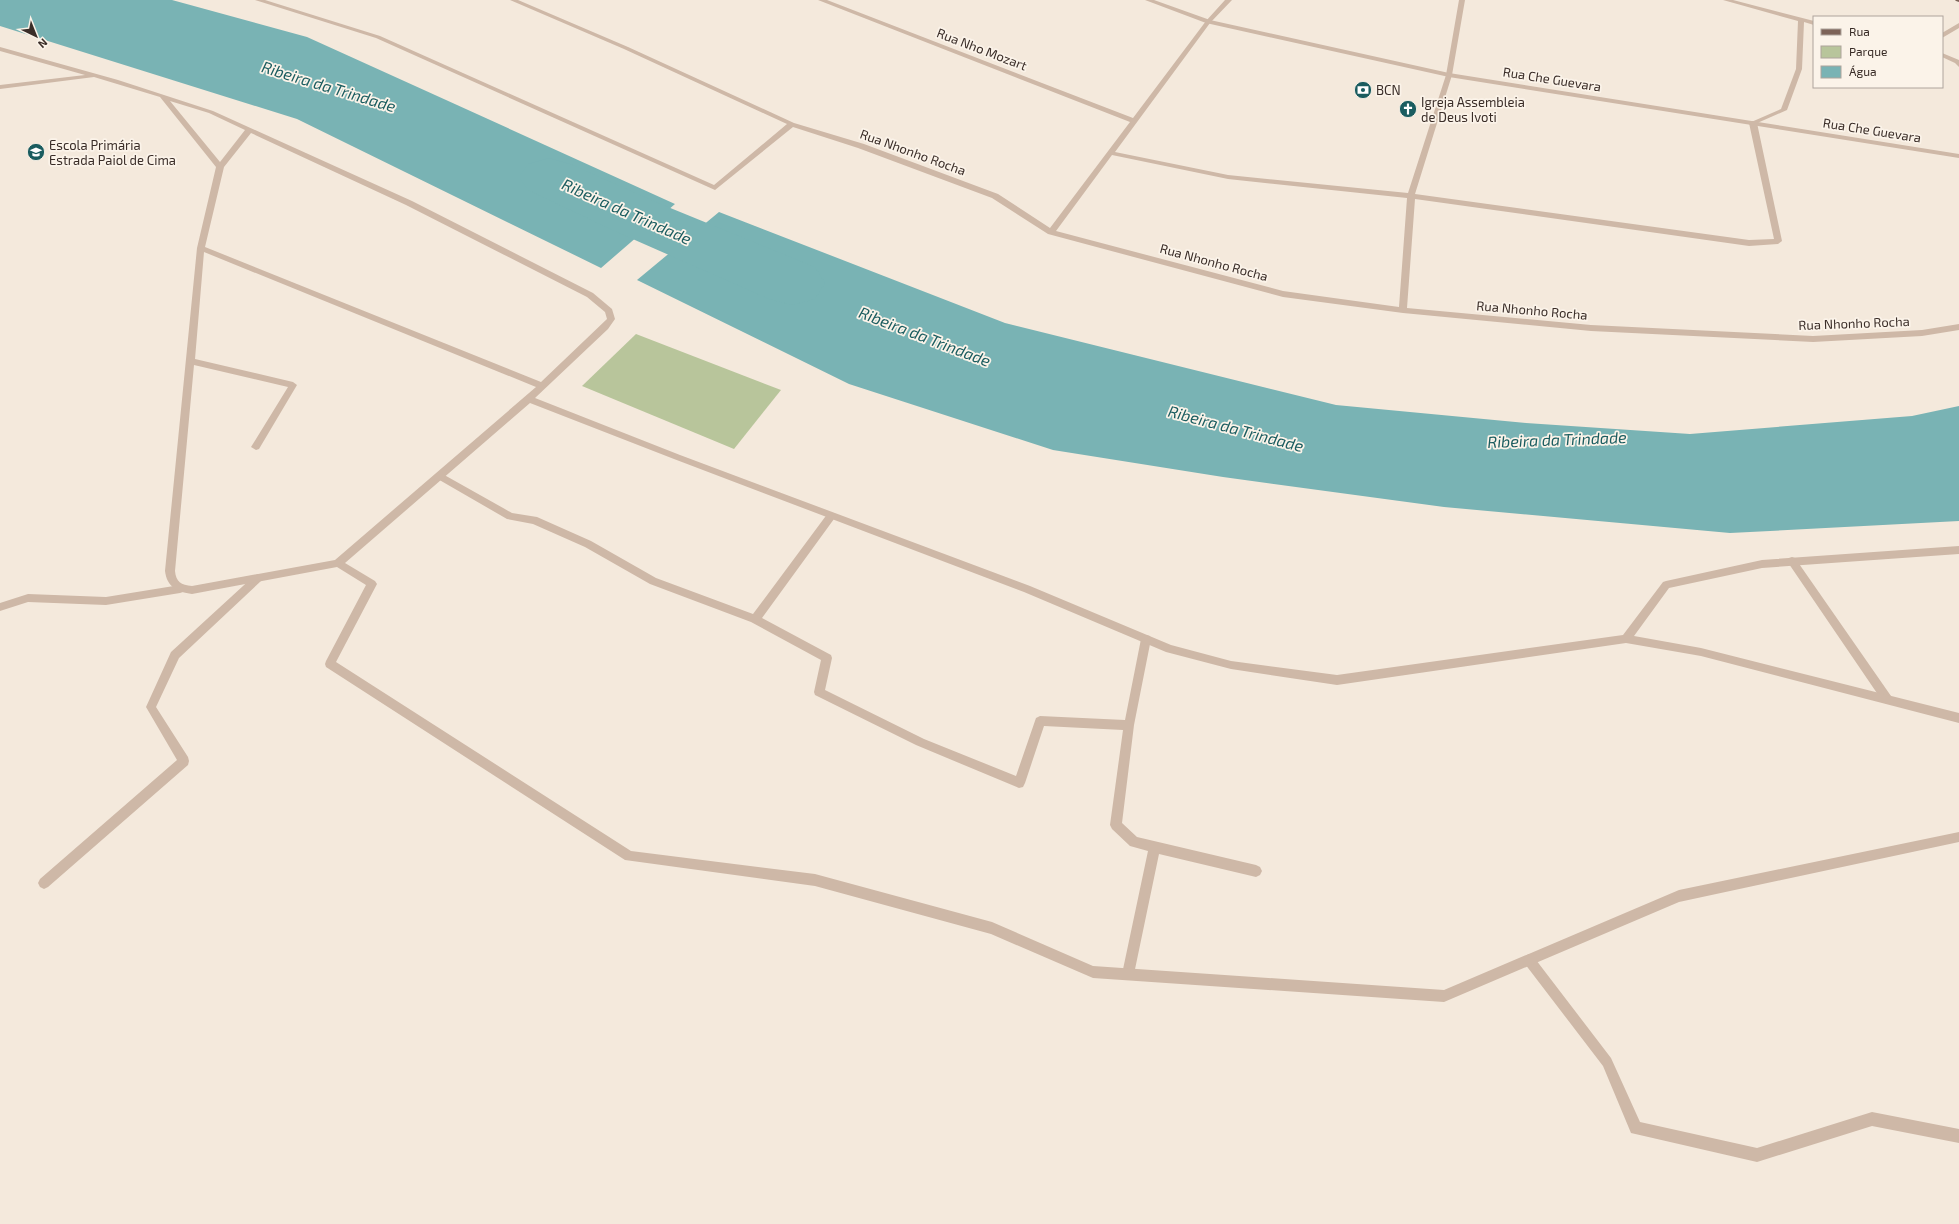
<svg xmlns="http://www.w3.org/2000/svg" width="1959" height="1224" font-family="'Exo 2',sans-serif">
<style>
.green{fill:#b8c59b}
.water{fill:#79b3b4}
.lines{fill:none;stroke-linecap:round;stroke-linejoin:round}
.river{fill:#79b3b4;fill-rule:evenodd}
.service{fill:#ceb8a7;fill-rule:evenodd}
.minor{fill:#ceb8a7;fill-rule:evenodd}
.tertiary{fill:#ceb8a7;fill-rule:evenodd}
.primary{fill:#7d6358;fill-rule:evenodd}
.labels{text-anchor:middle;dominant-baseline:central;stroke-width:3.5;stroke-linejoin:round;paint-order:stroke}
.far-street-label{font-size:13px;fill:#3a2d28;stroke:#fbf3e9}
.far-poi-label{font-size:13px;fill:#3a2d28;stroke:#fbf3e9;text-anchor:start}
.water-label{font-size:16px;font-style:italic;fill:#1a5c5f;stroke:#fbf3e9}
</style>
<rect width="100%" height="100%" fill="#f4e9dc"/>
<!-- green -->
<path class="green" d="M 636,334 L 781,390 L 734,449 L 582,386 Z"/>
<!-- water -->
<path class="water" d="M 0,0 L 172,0 L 307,37 L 675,204 L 601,268 L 297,119 L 0,26 Z
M 719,212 L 1005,323 L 1336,405 L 1526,423 L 1690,434 L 1912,416 L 1959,406 L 1959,521 L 1730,533 L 1444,507 L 1223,477 L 1053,450 L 849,384 L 637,280 Z"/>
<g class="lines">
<!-- river -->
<path class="river" d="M 549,158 L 570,164 L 663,205 L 815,267 L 825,283 L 815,299 L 792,305 L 769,299 L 619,233 L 528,190 L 519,177 L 528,164 Z"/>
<!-- service -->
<path class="service" d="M 1723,0 L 1733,0 L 1814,21 L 1814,25 L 1804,22 L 1802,69 L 1787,110 L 1755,124 L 1749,123 L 1781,109 L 1796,69 L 1798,21 Z
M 1959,23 L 1959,28 L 1942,38 L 1942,33 Z
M 1942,53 L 1959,60 L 1959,67 L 1955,63 L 1942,57 Z
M 439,472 L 512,513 L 537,517 L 591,541 L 656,578 L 753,614 L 828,513 L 834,513 L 836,516 L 834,519 L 762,618 L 831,655 L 832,658 L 825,690 L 924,739 L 1016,776 L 1036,718 L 1040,716 L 1125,720 L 1141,639 L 1142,636 L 1146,635 L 1150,636 L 1151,639 L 1134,725 L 1122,823 L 1137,837 L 1256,865 L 1260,867 L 1262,871 L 1260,875 L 1256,877 L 1159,854 L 1134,974 L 1132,978 L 1128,980 L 1124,978 L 1122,974 L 1148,851 L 1130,846 L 1112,829 L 1110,825 L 1123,730 L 1044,726 L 1025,783 L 1023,787 L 1019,788 L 916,745 L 815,695 L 814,692 L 821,660 L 751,622 L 650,584 L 585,547 L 533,524 L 507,519 L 436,478 L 434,476 Z
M 1792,557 L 1795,558 L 1891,696 L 1892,699 L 1891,702 L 1887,704 L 1883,702 L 1789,564 L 1787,561 L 1789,558 Z
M 258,574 L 261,575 L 263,578 L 261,581 L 179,658 L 156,707 L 188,757 L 189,761 L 188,765 L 48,887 L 44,889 L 40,887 L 38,883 L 40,879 L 177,760 L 146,707 L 171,652 L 255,575 Z
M 180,585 L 183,586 L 185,589 L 183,592 L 180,593 L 106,605 L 28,602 L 0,611 L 0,603 L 28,594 L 106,597 Z
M 1529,954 L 1533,956 L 1611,1058 L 1640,1122 L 1757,1148 L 1872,1112 L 1959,1129 L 1959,1143 L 1872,1126 L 1757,1162 L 1631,1133 L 1603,1066 L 1525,964 L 1523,960 L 1525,956 Z"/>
<!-- minor -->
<path class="minor" d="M 255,0 L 265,0 L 380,36 L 714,185 L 787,124 L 624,49 L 510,0 L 518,0 L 628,47 L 794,123 L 864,144 L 998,194 L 1050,228 L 1130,122 L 818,0 L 827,0 L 1133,118 L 1206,21 L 1225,0 L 1232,0 L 1210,23 L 1115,152 L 1228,175 L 1408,193 L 1446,75 L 1459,0 L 1465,0 L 1452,75 L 1415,194 L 1749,240 L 1774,239 L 1749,123 L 1753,121 L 1757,123 L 1782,241 L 1778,244 L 1749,246 L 1415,199 L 1407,308 L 1591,325 L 1813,336 L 1922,330 L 1959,324 L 1959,330 L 1922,336 L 1813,342 L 1591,331 L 1403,313 L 1283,297 L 1048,234 L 992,198 L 858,148 L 793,127 L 715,190 L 376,38 ZM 1112,155 L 1228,179 L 1407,198 L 1399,307 L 1283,291 L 1056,231 Z
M 0,47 L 118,80 L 213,111 L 412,201 L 593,293 L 612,309 L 615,319 L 608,329 L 535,398 L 680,455 L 1030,586 L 1171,645 L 1231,661 L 1337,675 L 1623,635 L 1663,582 L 1666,581 L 1762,560 L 1959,546 L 1959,554 L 1762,568 L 1669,588 L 1634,636 L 1701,648 L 1959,713 L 1959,723 L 1701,656 L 1626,643 L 1337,685 L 1231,669 L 1166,652 L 1024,592 L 674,459 L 530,403 L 345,563 L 375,581 L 377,584 L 336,662 L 631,851 L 815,874 L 992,922 L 1093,966 L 1444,990 L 1679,890 L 1959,832 L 1959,842 L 1679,902 L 1444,1002 L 1093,978 L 991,934 L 815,886 L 625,860 L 326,667 L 325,664 L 326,661 L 366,585 L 337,567 L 192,594 C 177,592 167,587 165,571 L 197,248 L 216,167 L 160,97 L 94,77 L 0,89 L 0,85 L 85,75 L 0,51 ZM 170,101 L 209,113 L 245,130 L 220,162 ZM 251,133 L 406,205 L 587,297 L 605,312 L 607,319 L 541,382 L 205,247 L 224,167 ZM 204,252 L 536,387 L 335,560 L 192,586 C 181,585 176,582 175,571 L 194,365 L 288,387 L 251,447 L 256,450 L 259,449 L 297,385 L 293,382 L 195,359 Z"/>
<!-- tertiary -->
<path class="tertiary" d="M 1145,0 L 1154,0 L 1210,20 L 1449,73 L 1959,154 L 1959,158 L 1449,77 L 1206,23 Z"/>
<!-- primary -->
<path class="primary" d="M 1955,0 L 1959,0 L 1959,2 L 1956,1 Z"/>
</g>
<!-- icons -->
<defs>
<symbol id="bank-disc" viewBox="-11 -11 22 22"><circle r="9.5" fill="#1a5c5f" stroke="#fbf3e9"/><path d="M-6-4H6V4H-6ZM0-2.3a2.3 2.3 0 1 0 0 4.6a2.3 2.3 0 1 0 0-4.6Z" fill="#fff"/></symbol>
<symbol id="church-disc" viewBox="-11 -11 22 22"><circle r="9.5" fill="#1a5c5f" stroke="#fbf3e9"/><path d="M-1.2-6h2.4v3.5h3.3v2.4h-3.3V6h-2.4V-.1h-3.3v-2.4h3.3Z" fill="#fff"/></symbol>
<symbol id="school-disc" viewBox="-11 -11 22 22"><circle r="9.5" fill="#1a5c5f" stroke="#fbf3e9"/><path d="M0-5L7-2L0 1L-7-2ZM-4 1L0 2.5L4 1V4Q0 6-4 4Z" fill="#fff"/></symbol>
</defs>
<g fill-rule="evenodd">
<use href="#bank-disc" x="1353" y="80" width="20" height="20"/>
<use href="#church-disc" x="1398" y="99" width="20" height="20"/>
<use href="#school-disc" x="26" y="142" width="20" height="20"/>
</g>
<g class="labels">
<!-- far-street labels -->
<g class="far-street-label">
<text transform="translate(982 49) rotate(21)">Rua Nho Mozart</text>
<text transform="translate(1552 79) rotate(9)">Rua Che Guevara</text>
<text transform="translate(1872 130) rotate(9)">Rua Che Guevara</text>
<text transform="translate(913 152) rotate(20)">Rua Nhonho Rocha</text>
<text transform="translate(1214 262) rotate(15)">Rua Nhonho Rocha</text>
<text transform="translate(1532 310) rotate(5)">Rua Nhonho Rocha</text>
<text transform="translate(1854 323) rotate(-2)">Rua Nhonho Rocha</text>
</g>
<!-- far-poi labels -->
<g class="far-poi-label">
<text x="1376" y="90">BCN</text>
<text x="1421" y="102">Igreja Assembleia<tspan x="1421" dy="15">de Deus Ivoti</tspan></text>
<text x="49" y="145">Escola Primária<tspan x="49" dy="15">Estrada Paiol de Cima</tspan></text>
</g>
<!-- water labels -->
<g class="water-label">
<text transform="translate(329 86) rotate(17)">Ribeira da Trindade</text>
<text transform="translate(627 211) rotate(24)">Ribeira da Trindade</text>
<text transform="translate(925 336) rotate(21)">Ribeira da Trindade</text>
<text transform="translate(1236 428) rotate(15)">Ribeira da Trindade</text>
<text transform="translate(1557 439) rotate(-2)">Ribeira da Trindade</text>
</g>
</g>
<!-- legend -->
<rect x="1813" y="16" width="130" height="72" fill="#fbf3e9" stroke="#aea49c"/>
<rect x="1821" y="29" width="20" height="6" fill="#7d6358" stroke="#aea49c"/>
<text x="1849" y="36" font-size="12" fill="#3a2d28">Rua</text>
<rect x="1821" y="46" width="20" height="12" fill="#b8c59b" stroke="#aea49c"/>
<text x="1849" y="56" font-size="12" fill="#3a2d28">Parque</text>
<rect x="1821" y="66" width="20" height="12" fill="#79b3b4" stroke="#aea49c"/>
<text x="1849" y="76" font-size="12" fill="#3a2d28">Água</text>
<!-- north arrow -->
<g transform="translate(36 36) rotate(137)" stroke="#fbf3e9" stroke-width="3" paint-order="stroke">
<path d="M0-3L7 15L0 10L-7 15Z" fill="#3a2d28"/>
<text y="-6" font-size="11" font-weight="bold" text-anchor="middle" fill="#3a2d28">N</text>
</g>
</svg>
